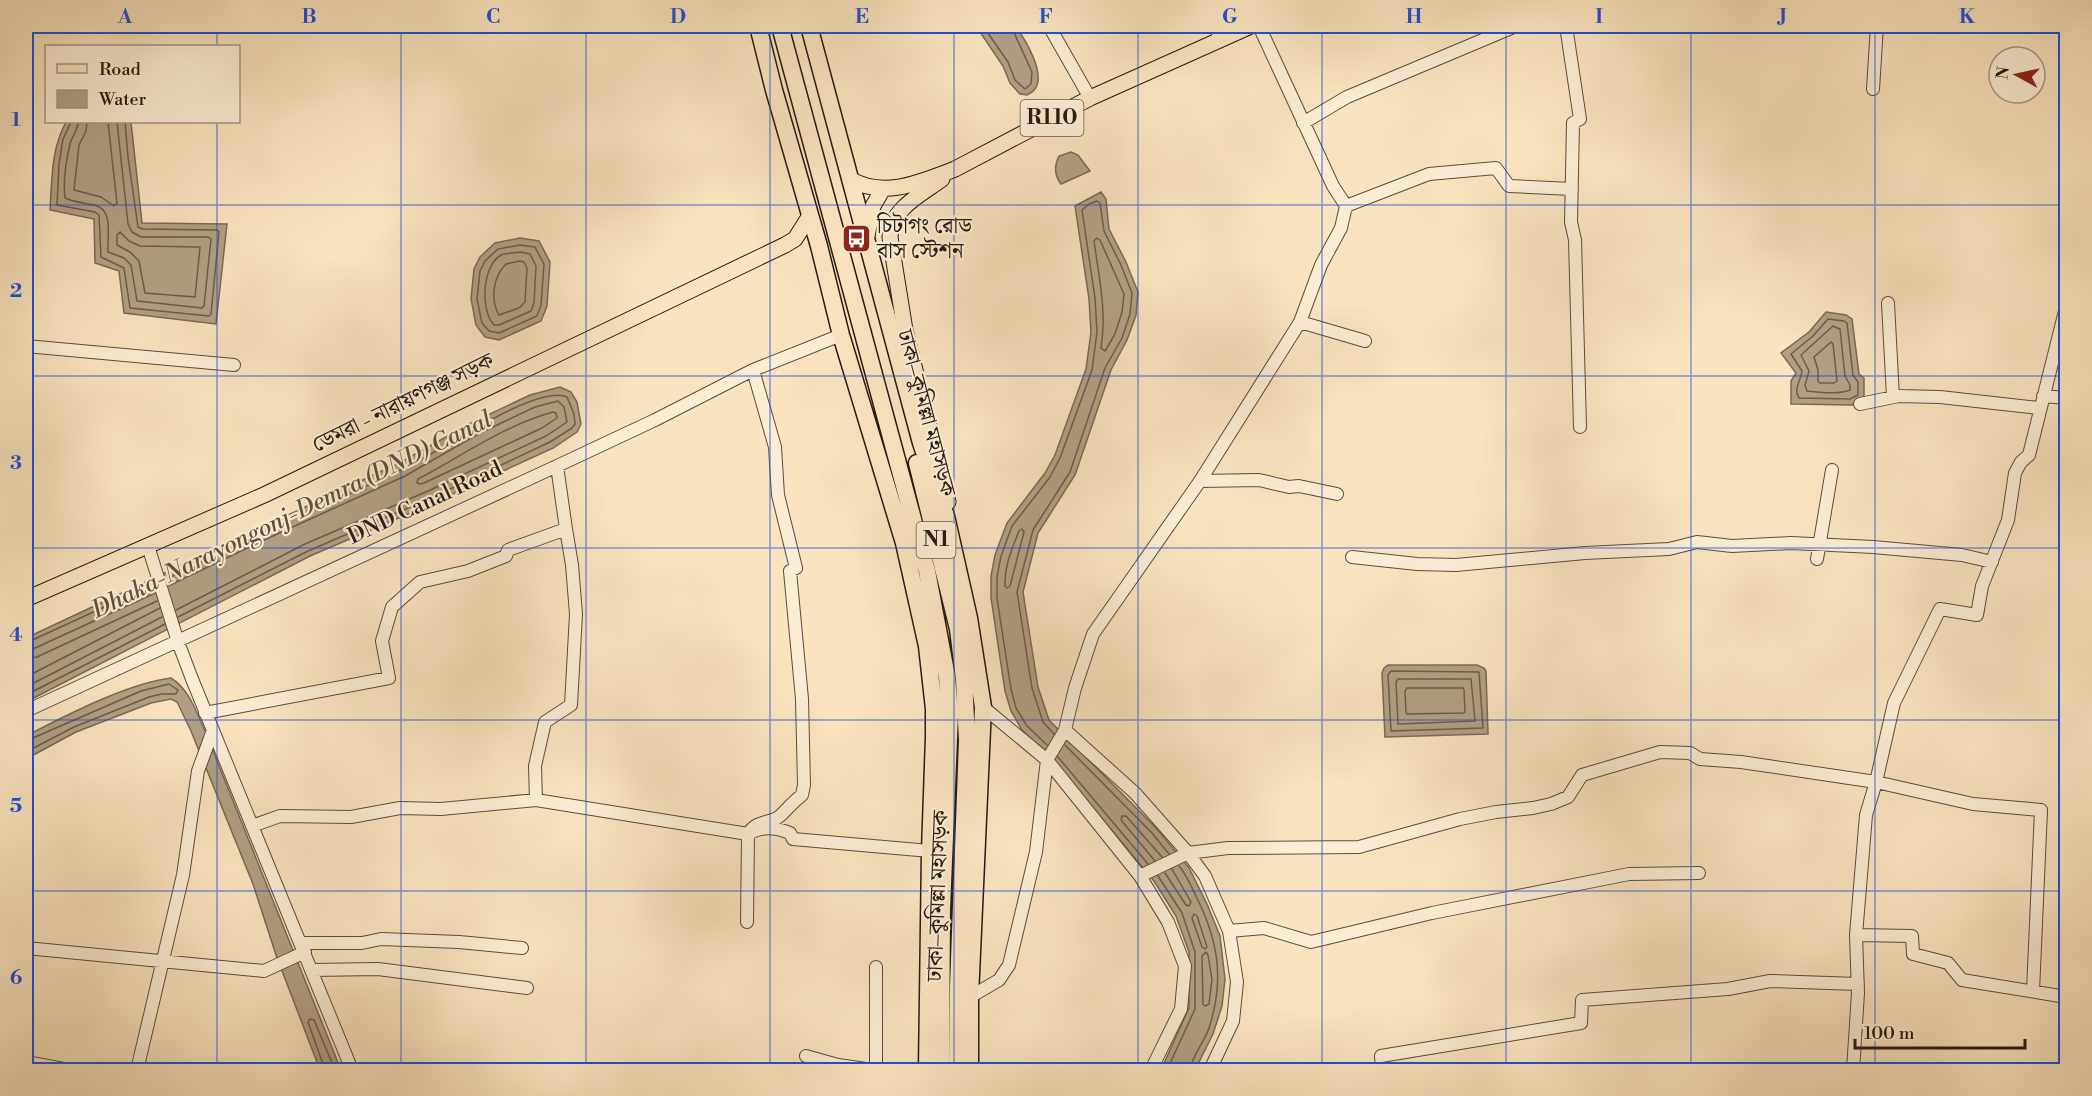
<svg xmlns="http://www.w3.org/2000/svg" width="2092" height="1096" font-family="'Libre Bodoni','Noto Serif Bengali',serif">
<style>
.water{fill:#b19f84;stroke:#796956;stroke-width:1.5}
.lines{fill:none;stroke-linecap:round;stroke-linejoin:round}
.shore{stroke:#6c5c4a;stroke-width:1.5}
.minor-casing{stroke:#5b4c3c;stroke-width:14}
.major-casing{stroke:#261911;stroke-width:17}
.highway-casing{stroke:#261911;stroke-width:19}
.minor{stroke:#fbedd5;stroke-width:12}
.major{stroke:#f9e4bf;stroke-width:15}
.highway{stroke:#f9e4bf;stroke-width:16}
.grid{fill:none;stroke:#1d4ed8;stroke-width:1.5;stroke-opacity:0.55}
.labels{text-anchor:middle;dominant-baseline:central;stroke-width:4.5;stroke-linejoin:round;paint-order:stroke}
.shield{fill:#fbedd5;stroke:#66594c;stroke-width:1.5}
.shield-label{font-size:21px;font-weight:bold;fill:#261911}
.poi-label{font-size:22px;fill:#261911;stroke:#fbedd5;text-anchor:start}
.street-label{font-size:22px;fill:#261911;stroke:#fbedd5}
.water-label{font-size:24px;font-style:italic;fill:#5e4f3f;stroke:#fbedd5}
.neatline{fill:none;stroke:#1d4ed8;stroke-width:2}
.grid-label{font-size:20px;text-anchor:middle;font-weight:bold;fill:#1d4ed8}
</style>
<rect width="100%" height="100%" fill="#f9e4bf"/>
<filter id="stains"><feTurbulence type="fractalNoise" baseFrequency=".00333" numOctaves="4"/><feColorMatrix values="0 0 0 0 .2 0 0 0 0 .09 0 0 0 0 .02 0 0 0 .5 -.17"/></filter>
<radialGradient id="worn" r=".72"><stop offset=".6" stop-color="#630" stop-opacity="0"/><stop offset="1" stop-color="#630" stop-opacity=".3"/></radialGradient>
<!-- water -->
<path class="water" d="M 976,26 L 1015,26 C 1025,39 1046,73 1035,89 C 1033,92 1030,93 1027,95 L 1020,94 L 1010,83 L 1003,66 Z
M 66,122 L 131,122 L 142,223 L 227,224 L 216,324 L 124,313 L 119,271 L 95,263 L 94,219 L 50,210 C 52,180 51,149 66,122 Z
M 1071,152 L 1078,155 L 1090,171 L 1061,184 C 1054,175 1054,166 1059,156 Z
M 1101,192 L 1106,199 L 1109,229 L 1126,262 L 1138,292 L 1136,315 L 1127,340 L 1111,370 L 1075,475 L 1038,533 L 1023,592 L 1038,687 L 1049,720 L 1157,829 L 1189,868 L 1207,904 L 1220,936 L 1225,979 L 1222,1006 L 1213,1034 L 1195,1070 L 1161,1070 L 1189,1008 L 1189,952 L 1176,916 L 1154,881 L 1064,773 L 1022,730 L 1011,711 L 1005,691 L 991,598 L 991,576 L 995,555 L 1007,523 L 1045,473 L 1055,455 L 1086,369 L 1091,332 L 1089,299 L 1075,206 Z
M 520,238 L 539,241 L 550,262 L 547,306 L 541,321 L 499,340 L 485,337 L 476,325 L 471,299 L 474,269 L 480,257 L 495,243 Z
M 1826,312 L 1846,315 L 1852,319 L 1859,374 L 1864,378 L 1864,400 L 1852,405 L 1791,404 L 1791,381 L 1796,373 L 1781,353 L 1809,332 Z
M 560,387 L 571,392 L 577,402 L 581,424 L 577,432 L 553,448 L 434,503 L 310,556 L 26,702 L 26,638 L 399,463 L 473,422 L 530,395 Z
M 1388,665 L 1477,665 L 1484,668 L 1486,671 L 1488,734 L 1385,737 L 1382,673 L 1384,668 Z
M 171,678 C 190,690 196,712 205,731 L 341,1070 L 320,1070 L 276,955 L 253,884 L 191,731 L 177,702 L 171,699 L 151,703 L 76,732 L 26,759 L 26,736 C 67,715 126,684 171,678 Z"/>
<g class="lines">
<!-- shore -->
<path class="shore" d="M 983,26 L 1008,62 L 1015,80 L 1025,89 L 1031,84 L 1032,72 L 1011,26
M 71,122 L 63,139 L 59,164 L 57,205 L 95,212 L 99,215 L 101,257 L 124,268 L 130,308 L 209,316 L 211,314 L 219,232 L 217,230 L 143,229 L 138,227 L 128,157 L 125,122
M 78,122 C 78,130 72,136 70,144 C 66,161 63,181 65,198 C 74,202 84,203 94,205 C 114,209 107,236 108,252 L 124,258 L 131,265 L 137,301 L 202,308 L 204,306 L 211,239 L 208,237 L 141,237 L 132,232 L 128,224 L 117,122
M 87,122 L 86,131 L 79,145 L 74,190 L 101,197 L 114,206 L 117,203 L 108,122
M 120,232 L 129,241 L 140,246 L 200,247 L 195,297 L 145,293 L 139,261 L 130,252 L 117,245 L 117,235 Z
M 1097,238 L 1100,240 L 1124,294 L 1122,312 L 1115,334 L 1105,351 L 1101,348 C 1107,313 1099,277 1094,241 Z
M 520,245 L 535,247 L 544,264 L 541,305 L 537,316 L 499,333 L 489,331 L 482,323 L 477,299 L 480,271 L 485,261 L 498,249 Z
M 520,252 L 530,254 L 536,266 L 534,303 L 531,311 L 499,325 L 494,325 C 480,310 482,266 501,255 C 506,253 515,253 520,252 Z
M 520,261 L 524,262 L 527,268 L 525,302 L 519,308 L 499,315 C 490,299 493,277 506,264 Z
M 1828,319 L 1844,321 L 1847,323 L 1853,375 L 1858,382 L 1858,395 L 1850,399 L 1799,398 C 1793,388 1801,381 1802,371 L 1791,354 L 1813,336 Z
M 1833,326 L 1840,329 L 1845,376 L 1850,385 L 1850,390 C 1838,395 1820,392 1807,391 L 1805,385 L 1809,371 L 1801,355 Z
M 1831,342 L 1833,344 L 1837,381 L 1834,383 L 1820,383 L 1818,381 L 1818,370 L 1814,357 Z
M 553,412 L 556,413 L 557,418 L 542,428 L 424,483 L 420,484 L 417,483 L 418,479 C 462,456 505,425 553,412 Z
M 1022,529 L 1024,532 L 1010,586 L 1007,588 L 1005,586 C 1004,566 1012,549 1019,531 Z
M 166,579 C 208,560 248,539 290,520 C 341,497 394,476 443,447 C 467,433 542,386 567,397 L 574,414 L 575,424 L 572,428 L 550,442 L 431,498 L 308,551 L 178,617
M 168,586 L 264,540 L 405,476 L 480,433 L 535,407 L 558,401 L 564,407 L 567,422 L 546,436 L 428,491 L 305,544 L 176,610
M 26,643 L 152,585
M 26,650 L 33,649 L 155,593
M 26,659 L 37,657 L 157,601
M 1391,671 L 1479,672 L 1483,728 L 1391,731 L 1388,675 Z
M 26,677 L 160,608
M 1398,679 L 1471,679 L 1475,721 L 1398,724 L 1396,682 Z
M 26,687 L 162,617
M 1407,688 L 1463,688 L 1464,690 L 1465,712 L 1463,713 L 1407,714 L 1406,712 L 1405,691 Z
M 26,695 L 165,624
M 26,741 L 141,691 L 169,684 L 178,690 L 176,694 L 162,694 L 149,697 L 74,727 L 26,752
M 1047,745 L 1027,726 L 1016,708 L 1011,689 L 997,598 L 997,577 L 1001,556 L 1012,526 L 1050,477 L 1060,458 L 1092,370 L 1097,332 L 1095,298 L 1082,210 L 1089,204 L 1097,201 L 1100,203 L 1104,231 L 1121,265 L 1132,293 L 1130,314 L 1122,338 L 1105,368 L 1070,472 L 1033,530 L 1017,592 L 1032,688 L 1043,722 L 1054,734
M 1065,745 L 1152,833 L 1169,854
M 1058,757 L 1148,864
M 1155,861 L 1121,820 L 1122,816 L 1126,816 L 1162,857
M 1179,866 C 1186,874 1190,884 1195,894 C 1218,939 1225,979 1209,1028 C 1204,1043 1192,1055 1190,1070
M 1165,873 L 1186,905 L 1189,906 L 1191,902 L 1172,869
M 1158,876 L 1182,913 L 1195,952 L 1195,1009 L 1167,1070
M 1194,914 L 1197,916 L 1207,947 L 1205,949 L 1202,947 L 1192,918 Z
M 1206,952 L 1208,955 L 1212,979 L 1209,1004 L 1205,1006 L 1203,1004 L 1202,956 Z
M 325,1070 L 308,1022 L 310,1019 L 314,1020 L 335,1070"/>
<defs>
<path id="minor" d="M 1049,26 L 1090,98
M 1566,26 L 1580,119 L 1573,123 L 1571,222 L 1575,240 L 1580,427
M 1217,41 L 1220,26
M 1873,89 L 1877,26
M 1303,123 L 1347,97 L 1516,26
M 1346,206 L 1429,174 L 1496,168 L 1509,186 L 1572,189
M 1888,303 L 1893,397
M 1300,322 L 1365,341
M 26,346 L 234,365
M 2043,396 L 2066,398
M 1860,404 L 1899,396 L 1940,397 L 2039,408
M 1200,481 L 1259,480 L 1289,487 L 1299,486 L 1337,494
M 148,546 L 178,642 L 192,679 L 352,1070
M 1352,557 L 1417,564 L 1456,565 L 1585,553 L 1669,549 L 1697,542 L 1732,546 L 1791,543 L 1873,547 L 1962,555 L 1992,562
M 1817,559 L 1832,470
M 983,707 L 1047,760 L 1140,876 L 1168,922 L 1185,966 L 1181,1009 L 1151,1070
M 26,711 L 557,466 L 655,420 L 753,370 L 841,335
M 205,713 L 389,678 L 382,641 L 392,607 L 420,582 L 468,571 L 506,556 L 508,550 L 566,529 L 557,466
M 536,800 L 748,834 C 762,826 775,827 790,833 L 793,839 L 930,851
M 252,826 L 280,816 L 351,817 L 400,808 L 441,809 L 536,800 L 535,766 L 545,722 L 571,705 L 576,614 L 572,565 L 566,529
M 1140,876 L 1188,853 L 1228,848 L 1359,847 L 1460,819 L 1496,812 L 1533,808 L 1551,804 L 1568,797 L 1582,775 L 1660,752 L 1690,753 L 1700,759 L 1741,762 L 1876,782 L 1973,804 L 2041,810 L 2033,991
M 747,922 L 748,834 C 758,818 771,825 781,815 C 788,808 793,802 802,795 L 804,785 L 802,699 L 790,571 L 796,568 L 778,495 L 775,447 L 753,370
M 1229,931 L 1264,928 L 1311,942 L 1432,913 L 1629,874 L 1699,873
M 1856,935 L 1912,936 L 1913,954 L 1948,963 L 1962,980 L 2066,997
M 300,943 L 362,943 L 381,939 L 459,942 L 522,948
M 26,948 L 264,971 L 305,952
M 312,970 L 378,969 L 527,988
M 970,997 L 999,980 L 1009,965 L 1036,852 L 1047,760 L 1065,730
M 806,1056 L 838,1065 L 873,1070
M 26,1062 L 69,1070
M 137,1070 L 183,875 L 198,771 L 213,730
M 876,1070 L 876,967
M 1210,1070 L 1233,1021 L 1237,982 L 1229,931 L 1205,876 L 1188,853 L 1135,793 L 1065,730 L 1075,688 L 1093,634 L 1200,481 L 1300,322 L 1321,265 L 1341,228 L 1346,206 L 1333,186 L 1259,26
M 1382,1070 L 1381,1056 L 1581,1023 L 1582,1000 L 1728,989 L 1770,981 L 1858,984
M 1853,1070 L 1858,993 L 1856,935 L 1866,815 L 1876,782 L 1894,703 L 1940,609 L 1977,615 L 1982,586 L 2008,520 L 2015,473 L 2021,462 L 2029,455 L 2066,307"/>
<path id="major" d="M 850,179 C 884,199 921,182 955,169 L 1090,98 L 1251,26
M 942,179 C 922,194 890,209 890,237 L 905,330 L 948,502
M 867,236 L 873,206 L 883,189
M 26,599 L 264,495 L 785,245 L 795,239 L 809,217"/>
<path id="highway" d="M 758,26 L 774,90 L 819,246 L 841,335 L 904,543 L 927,646 L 934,709 L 934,737 L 930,851 L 927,1070
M 780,26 L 927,571 L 947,677 L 950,714 L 942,909 L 941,1070
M 809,26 L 921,443 L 946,516 L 969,618 L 983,707 L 970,997 L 970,1070
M 917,463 L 958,629 L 964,679 L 967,740 L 958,987 L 957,1070"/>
</defs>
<!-- minor casing -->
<use href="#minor" class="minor-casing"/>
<!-- major casing -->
<use href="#major" class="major-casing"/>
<!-- highway casing -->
<use href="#highway" class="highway-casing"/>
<!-- minor -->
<use href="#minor" class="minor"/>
<!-- major -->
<use href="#major" class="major"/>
<!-- highway -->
<use href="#highway" class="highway"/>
</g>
<!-- grid -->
<path class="grid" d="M 217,26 L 217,46M 401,26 L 401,1070M 586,26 L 586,1070M 770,26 L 770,1070M 954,26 L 954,1070M 1138,26 L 1138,1070M 1322,26 L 1322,1070M 1506,26 L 1506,1070M 1691,26 L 1691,1070M 1875,26 L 1875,1070M 217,122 L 217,1070M 26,205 L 2066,205M 26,376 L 2066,376M 26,548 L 2066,548M 26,720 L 2066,720M 26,891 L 2066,891"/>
<!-- icons -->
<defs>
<symbol id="bus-square" viewBox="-11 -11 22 22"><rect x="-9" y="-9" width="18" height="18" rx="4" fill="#8f2418" stroke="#fbedd5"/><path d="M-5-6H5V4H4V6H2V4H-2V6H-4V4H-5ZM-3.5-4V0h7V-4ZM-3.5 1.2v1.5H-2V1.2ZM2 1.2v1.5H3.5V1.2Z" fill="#fff"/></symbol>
</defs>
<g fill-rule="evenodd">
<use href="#bus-square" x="840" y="222" width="33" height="33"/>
</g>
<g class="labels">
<!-- shield labels -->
<g class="shield">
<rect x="1020.5" y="100" width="63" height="36" rx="4.5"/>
<rect x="916.5" y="522" width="39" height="36" rx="4.5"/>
</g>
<g class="shield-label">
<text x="1052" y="118">R110</text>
<text x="936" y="540">N1</text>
</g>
<!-- poi labels -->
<g class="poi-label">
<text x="877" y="226">চিটাগং রোড<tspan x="877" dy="25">বাস স্টেশন</tspan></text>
</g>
<!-- street labels -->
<g class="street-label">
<text transform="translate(403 403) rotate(-26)">ডেমরা - নারায়ণগঞ্জ সড়ক</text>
<text transform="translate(926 413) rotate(75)">ঢাকা–কুমিল্লা মহাসড়ক</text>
<text transform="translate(425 503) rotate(-25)">DND Canal Road</text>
<text transform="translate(938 896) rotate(-88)">ঢাকা–কুমিল্লা মহাসড়ক</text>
</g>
<!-- water labels -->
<g class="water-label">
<text transform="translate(292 515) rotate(-26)">Dhaka-Narayongonj-Demra (DND) Canal</text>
</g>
</g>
<!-- margin -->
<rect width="2092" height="1096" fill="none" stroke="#f9e4bf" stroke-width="66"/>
<!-- legend -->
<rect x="45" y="45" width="195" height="78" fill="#fbedd5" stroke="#a69887" stroke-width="1.5"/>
<rect x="57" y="64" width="30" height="9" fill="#f9e4bf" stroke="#a69887" stroke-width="1.5"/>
<text x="99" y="75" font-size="18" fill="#261911">Road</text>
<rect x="57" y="90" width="30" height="18" fill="#b19f84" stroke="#a69887" stroke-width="1.5"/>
<text x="99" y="105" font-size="18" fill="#261911">Water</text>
<!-- north arrow -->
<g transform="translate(2017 75) rotate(278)"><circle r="28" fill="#fbedd5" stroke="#a69887" stroke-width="1.5"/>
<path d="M0-4.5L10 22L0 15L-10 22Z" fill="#8f2418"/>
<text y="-9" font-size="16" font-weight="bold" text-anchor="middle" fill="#261911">N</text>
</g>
<!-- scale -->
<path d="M1855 1039v9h170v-9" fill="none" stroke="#261911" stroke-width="3"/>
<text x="1864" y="1039" font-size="18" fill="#261911" stroke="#fbedd5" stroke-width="4.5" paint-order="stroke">100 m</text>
<rect x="33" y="33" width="2026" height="1030" class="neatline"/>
<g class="grid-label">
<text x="125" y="23">A</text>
<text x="309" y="23">B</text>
<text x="493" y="23">C</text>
<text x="678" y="23">D</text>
<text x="862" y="23">E</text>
<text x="1046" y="23">F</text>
<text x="1230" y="23">G</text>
<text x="1414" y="23">H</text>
<text x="1599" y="23">I</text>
<text x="1783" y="23">J</text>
<text x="1967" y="23">K</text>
<text x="16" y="126">1</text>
<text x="16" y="297">2</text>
<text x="16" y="469">3</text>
<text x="16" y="641">4</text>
<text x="16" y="812">5</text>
<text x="16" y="984">6</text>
</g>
<rect width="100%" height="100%" filter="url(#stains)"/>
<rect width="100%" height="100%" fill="url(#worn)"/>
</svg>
